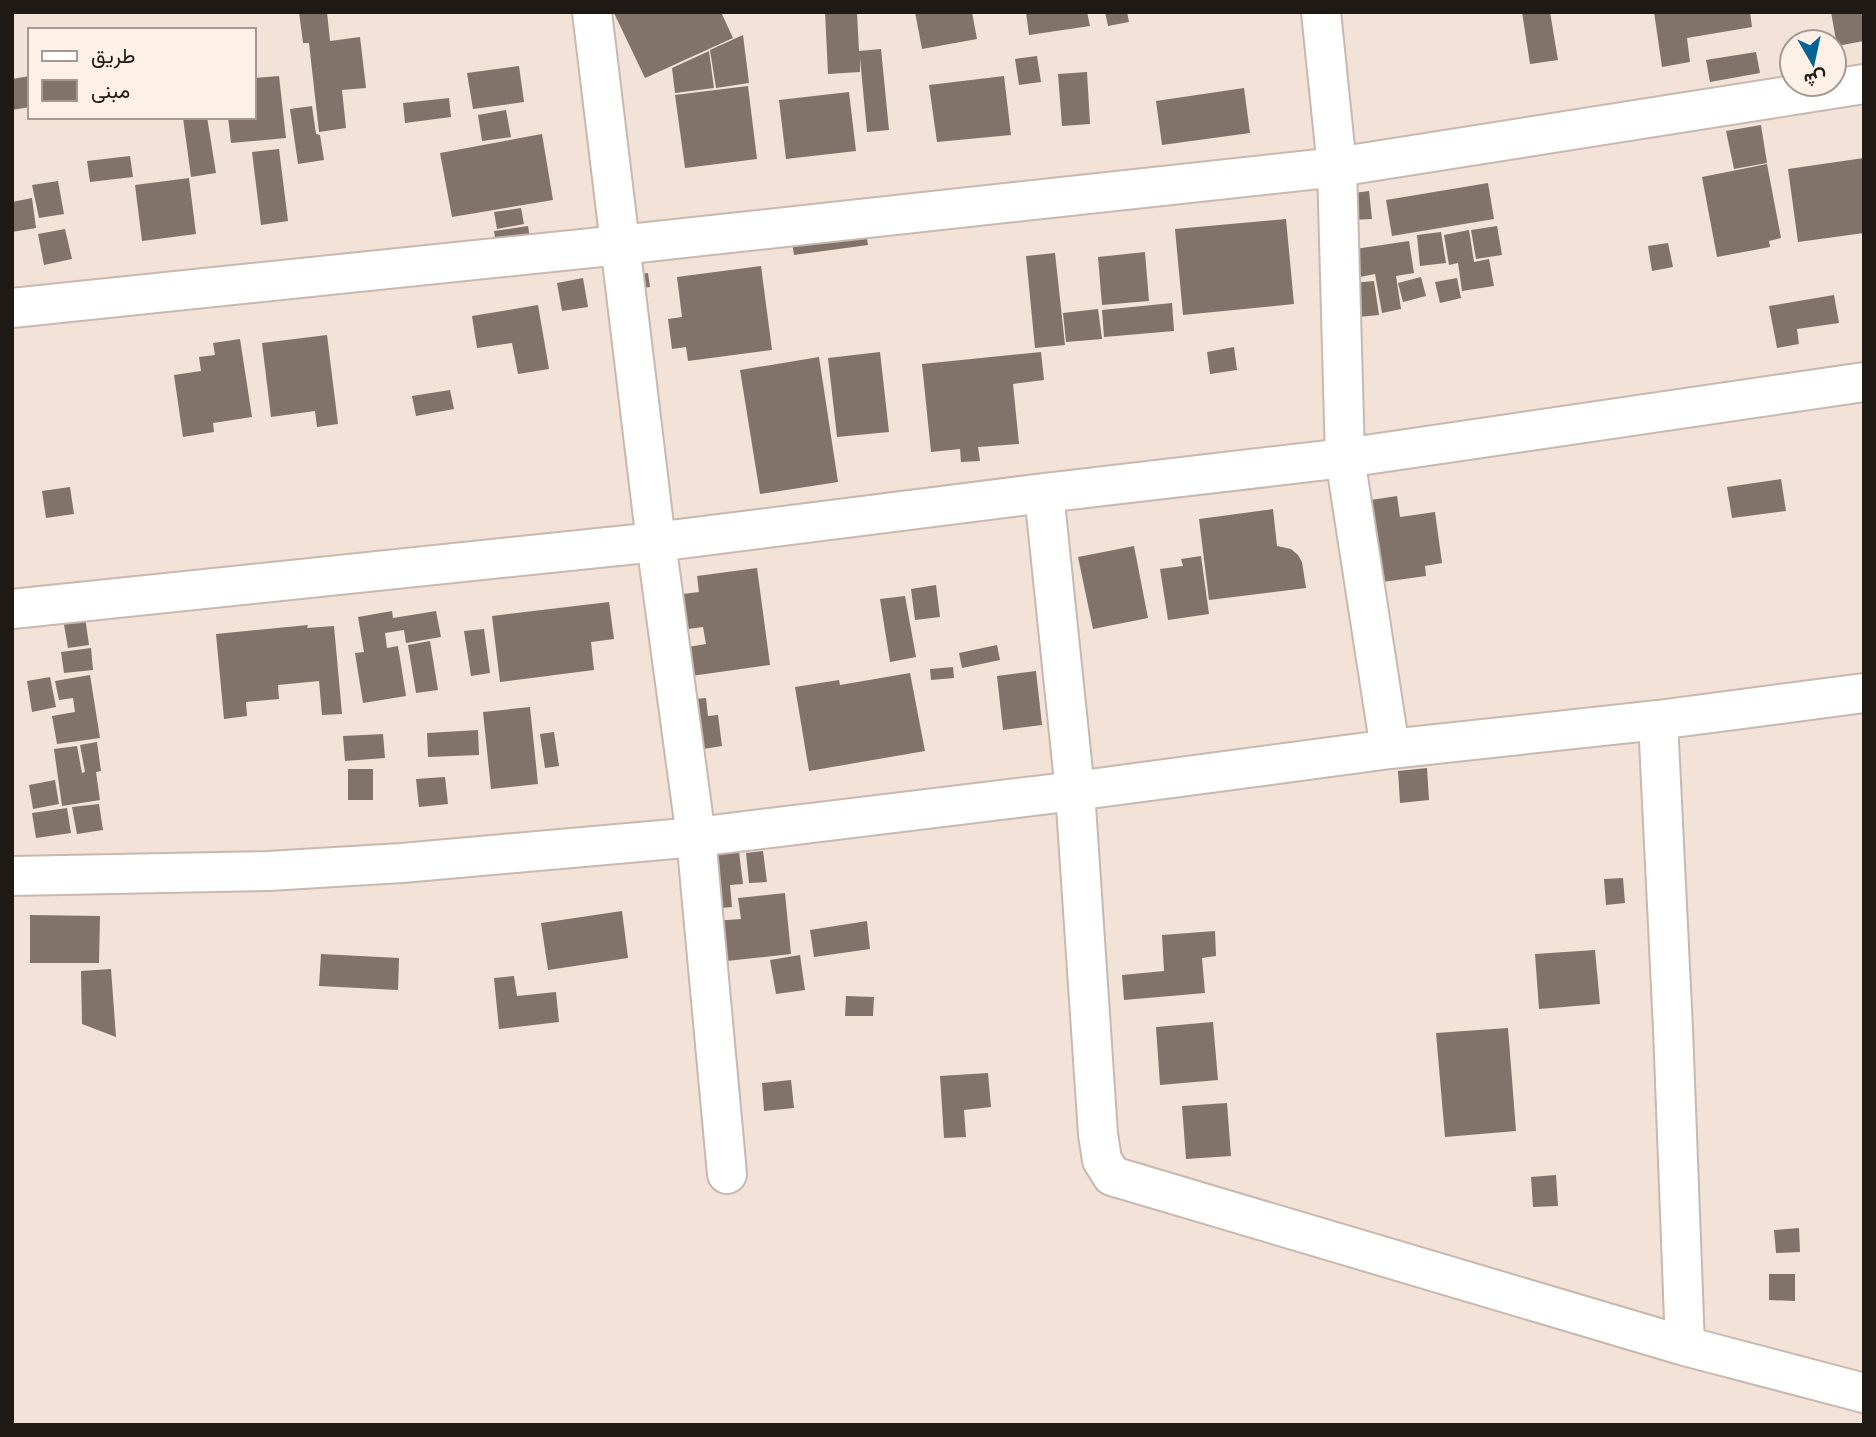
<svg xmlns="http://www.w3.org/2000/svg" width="1876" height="1437" font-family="'IBM Plex Sans',Vazirmatn,sans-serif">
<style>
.building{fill:#82736a}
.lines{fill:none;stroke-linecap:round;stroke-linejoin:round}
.street-casing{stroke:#c8b8ae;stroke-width:42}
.street{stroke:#fff;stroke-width:38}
</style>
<rect width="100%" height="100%" fill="#f2e2d7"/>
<!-- building -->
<path class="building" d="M 299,12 L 327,12 L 330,41 L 360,37 L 366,88 L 342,90 L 346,128 L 319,132 L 309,43 L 303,43 Z
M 721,12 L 733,38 L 645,78 L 614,13 Z
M 825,12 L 857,12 L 859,51 L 881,49 L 889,130 L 867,132 L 860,58 L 860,72 L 828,74 Z
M 915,12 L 972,12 L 977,39 L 922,49 Z
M 1026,12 L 1087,12 L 1090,26 L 1029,35 Z
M 1105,12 L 1127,12 L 1129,22 L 1108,26 Z
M 1522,12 L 1550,12 L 1558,60 L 1530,64 Z
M 1654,12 L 1750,12 L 1752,27 L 1687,38 L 1690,62 L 1662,67 Z
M 1831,12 L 1864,12 L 1864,41 L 1837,46 Z
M 743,35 L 749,83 L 716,88 L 710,50 Z
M 709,51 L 714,88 L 675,93 L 672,68 Z
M 1756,52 L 1760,73 L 1710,82 L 1706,60 Z
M 1037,56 L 1041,82 L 1019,85 L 1015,59 Z
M 519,66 L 524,102 L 473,109 L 467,73 Z
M 1087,72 L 1090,124 L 1062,126 L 1058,74 Z
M 30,76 L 30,107 L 12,110 L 12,79 Z
M 279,76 L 286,138 L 231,143 L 228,117 L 254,117 L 254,78 Z
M 1004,76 L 1011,135 L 937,142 L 929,85 Z
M 748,86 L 757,159 L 685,168 L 675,95 Z
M 1244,88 L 1250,133 L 1162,145 L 1156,101 Z
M 849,92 L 856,151 L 786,159 L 779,100 Z
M 449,98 L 451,117 L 405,123 L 403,103 Z
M 312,106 L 316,134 L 320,135 L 324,160 L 298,164 L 290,109 Z
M 506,110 L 511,137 L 482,141 L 478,115 Z
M 207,117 L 216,173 L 191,177 L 183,118 Z
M 1761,125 L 1767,163 L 1734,169 L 1726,131 Z
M 542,134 L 553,200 L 452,217 L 440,153 Z
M 279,149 L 288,221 L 261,225 L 252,152 Z
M 130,156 L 133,177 L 90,182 L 87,161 Z
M 1864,158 L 1864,233 L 1798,242 L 1788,169 Z
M 1767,164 L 1781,238 L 1769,241 L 1770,247 L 1717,257 L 1702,177 Z
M 189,178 L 196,234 L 142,241 L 135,185 Z
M 58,181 L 64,214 L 39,218 L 32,185 Z
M 1488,183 L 1494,219 L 1392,236 L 1386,200 Z
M 1369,191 L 1372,219 L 1351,220 L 1347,194 Z
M 32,198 L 36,228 L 12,232 L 12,202 Z
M 521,208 L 524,224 L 497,229 L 494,212 Z
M 1286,219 L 1294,304 L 1183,315 L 1175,229 Z
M 528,226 L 531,244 L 497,250 L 494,231 Z
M 1497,226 L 1502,255 L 1476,259 L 1471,230 Z
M 865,227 L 868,245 L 794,255 L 791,236 Z
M 65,229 L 72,259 L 44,265 L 38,234 Z
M 1469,230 L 1474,262 L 1489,259 L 1494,286 L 1462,291 L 1458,263 L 1449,265 L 1444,235 Z
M 1441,232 L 1446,263 L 1420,266 L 1417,235 Z
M 1409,241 L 1414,273 L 1396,276 L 1401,309 L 1382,313 L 1375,274 L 1360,277 L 1355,249 Z
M 1668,243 L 1673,267 L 1652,271 L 1648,246 Z
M 1145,252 L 1149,301 L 1102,305 L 1098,257 Z
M 1055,253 L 1065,345 L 1035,348 L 1026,256 Z
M 761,266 L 772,350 L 688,361 L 686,347 L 672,349 L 668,319 L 682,317 L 677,277 Z
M 648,273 L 650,287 L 630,290 L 627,276 Z
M 1421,277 L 1426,296 L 1403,302 L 1398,283 Z
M 583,278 L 588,307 L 562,311 L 557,283 Z
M 1457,278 L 1461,298 L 1440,303 L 1435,282 Z
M 1374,281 L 1379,315 L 1358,317 L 1353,283 Z
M 1834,295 L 1839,323 L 1797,329 L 1799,344 L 1777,348 L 1769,306 Z
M 1172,303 L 1174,331 L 1104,337 L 1102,310 Z
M 538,305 L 549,369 L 518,374 L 512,343 L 477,348 L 472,316 Z
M 1098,309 L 1102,339 L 1066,342 L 1063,313 Z
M 327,335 L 338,424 L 317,427 L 315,411 L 271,417 L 262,343 Z
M 240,339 L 252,417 L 213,423 L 214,432 L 183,437 L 174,375 L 201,371 L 199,357 L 215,355 L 213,343 Z
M 1234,347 L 1237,370 L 1210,374 L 1207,352 Z
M 880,352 L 889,432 L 837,437 L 828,358 Z
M 1041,352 L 1044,380 L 1013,384 L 1019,444 L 978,447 L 980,461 L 961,462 L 960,449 L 931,452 L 922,364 Z
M 819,357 L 838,482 L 760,494 L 740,370 Z
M 450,390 L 454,409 L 416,416 L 412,396 Z
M 1781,479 L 1786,511 L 1732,518 L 1727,487 Z
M 70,487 L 74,514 L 46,518 L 42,491 Z
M 1397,496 L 1400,517 L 1435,512 L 1442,563 L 1425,566 L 1426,576 L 1375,583 L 1364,501 Z
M 1273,509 L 1277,546 L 1291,549 L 1298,555 L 1302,562 L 1306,588 L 1209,600 L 1199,519 Z
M 1134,546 L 1148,618 L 1093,629 L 1078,557 Z
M 1201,556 L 1209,614 L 1168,620 L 1160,569 L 1183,566 L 1181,559 Z
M 757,568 L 770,665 L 691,676 L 688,647 L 706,644 L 703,627 L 688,629 L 683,594 L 699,592 L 697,576 Z
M 936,585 L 940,617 L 915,620 L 911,589 Z
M 905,596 L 916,657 L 890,662 L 880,599 Z
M 609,602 L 614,639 L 591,642 L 594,670 L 500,682 L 492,616 Z
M 84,610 L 89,645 L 68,648 L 62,613 Z
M 392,611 L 393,618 L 436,611 L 441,637 L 406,643 L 404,630 L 385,633 L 387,648 L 398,646 L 406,696 L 363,703 L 355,653 L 364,652 L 358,617 Z
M 308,625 L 307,628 L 334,626 L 342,714 L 322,715 L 319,681 L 278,685 L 279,699 L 246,702 L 247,716 L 224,719 L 216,634 Z
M 484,629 L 490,673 L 471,676 L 464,631 Z
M 430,641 L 438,690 L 416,693 L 408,645 Z
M 997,645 L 1000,660 L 962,668 L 959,653 Z
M 91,648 L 93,670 L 64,673 L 61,652 Z
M 953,667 L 954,678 L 931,680 L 930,669 Z
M 1036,671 L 1042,725 L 1003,730 L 997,676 Z
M 910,673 L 925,751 L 809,771 L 795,687 L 839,680 L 840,685 Z
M 90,675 L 100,738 L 57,744 L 52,716 L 75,712 L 73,698 L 59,700 L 55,681 Z
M 50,677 L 56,707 L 32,712 L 27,681 Z
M 706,698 L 708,716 L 718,715 L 722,746 L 691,751 L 684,700 Z
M 530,707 L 538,784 L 491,789 L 483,712 Z
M 478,730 L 479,755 L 428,757 L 427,733 Z
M 554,732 L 559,766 L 545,768 L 540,734 Z
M 383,734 L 385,758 L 345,761 L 343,736 Z
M 97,742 L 101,771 L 96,772 L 100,800 L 62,806 L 54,749 L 77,746 L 82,773 L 85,772 L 80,745 Z
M 1427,768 L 1429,800 L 1400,803 L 1398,771 Z
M 348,769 L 373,769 L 373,800 L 348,800 Z
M 445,777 L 448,804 L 419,807 L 416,779 Z
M 55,780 L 59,804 L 33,809 L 29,785 Z
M 99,804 L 103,830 L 77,834 L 72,807 Z
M 67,808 L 71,833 L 36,838 L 32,813 Z
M 763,851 L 767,882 L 749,883 L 746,853 Z
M 739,852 L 743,884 L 730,885 L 732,907 L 711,909 L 706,855 Z
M 1623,878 L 1625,903 L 1606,905 L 1604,879 Z
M 785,893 L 791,954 L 717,962 L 713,921 L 741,919 L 738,898 Z
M 622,911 L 628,958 L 548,970 L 541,923 Z
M 30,915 L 100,916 L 99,963 L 30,963 Z
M 867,921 L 870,949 L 814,957 L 810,930 Z
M 1215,931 L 1216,956 L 1202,958 L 1205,993 L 1124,1000 L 1122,975 L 1164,971 L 1162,935 Z
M 1595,950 L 1600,1004 L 1539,1009 L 1535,954 Z
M 321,954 L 399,958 L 398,990 L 319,986 Z
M 800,955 L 805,990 L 776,994 L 770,960 Z
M 111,969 L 116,1037 L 82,1024 L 81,971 Z
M 514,976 L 517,996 L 556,992 L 559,1022 L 499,1029 L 494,978 Z
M 846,996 L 874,997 L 873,1016 L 845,1016 Z
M 1213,1022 L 1218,1080 L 1160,1085 L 1156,1027 Z
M 1508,1028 L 1516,1131 L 1445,1137 L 1436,1033 Z
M 988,1073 L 991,1107 L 964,1110 L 966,1137 L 944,1138 L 940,1076 Z
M 791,1080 L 794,1108 L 764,1111 L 762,1083 Z
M 1227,1103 L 1231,1156 L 1186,1159 L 1182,1106 Z
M 1556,1175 L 1558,1206 L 1533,1207 L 1531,1177 Z
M 1799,1228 L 1800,1252 L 1776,1253 L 1774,1230 Z
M 1769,1274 L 1795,1274 L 1795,1301 L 1769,1300 Z"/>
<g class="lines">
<defs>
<path id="street" d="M 592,12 L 656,542 L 696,837 L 727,1174
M 1321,12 L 1337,167 L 1345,458 L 1390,749
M 12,308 L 620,245 L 1337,167 L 1864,84
M 1044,493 L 1075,791 L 1098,1134 L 1102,1160 L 1112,1176 L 1685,1346 L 1864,1393
M 12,609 L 656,542 L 1044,493 L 1345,458 L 1864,382
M 1658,720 L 1673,1029 L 1685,1346
M 12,876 L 268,871 L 402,863 L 696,837 L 1075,791 L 1390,749 L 1658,720 L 1864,693"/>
</defs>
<!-- street casing -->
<use href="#street" class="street-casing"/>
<!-- street -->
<use href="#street" class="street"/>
</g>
<!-- border -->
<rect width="1876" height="1437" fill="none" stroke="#1f1915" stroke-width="28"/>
<!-- legend -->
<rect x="28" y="28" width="228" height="91" fill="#fdf0e7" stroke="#a49a93" stroke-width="2"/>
<rect x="42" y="51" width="35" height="10" fill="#ffffff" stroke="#a49a93" stroke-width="2"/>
<text x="91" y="63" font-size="21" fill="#1f1915">طريق</text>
<rect x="42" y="80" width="35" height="21" fill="#82736a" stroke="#a49a93" stroke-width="2"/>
<text x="91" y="98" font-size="21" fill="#1f1915">مبنى</text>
<!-- north arrow -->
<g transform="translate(1813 63) rotate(171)"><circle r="33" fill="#fdf0e7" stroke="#a49a93" stroke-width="2"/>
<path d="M0-5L12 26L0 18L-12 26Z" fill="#046494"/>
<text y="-10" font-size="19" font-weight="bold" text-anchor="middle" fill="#1f1915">ش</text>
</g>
</svg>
